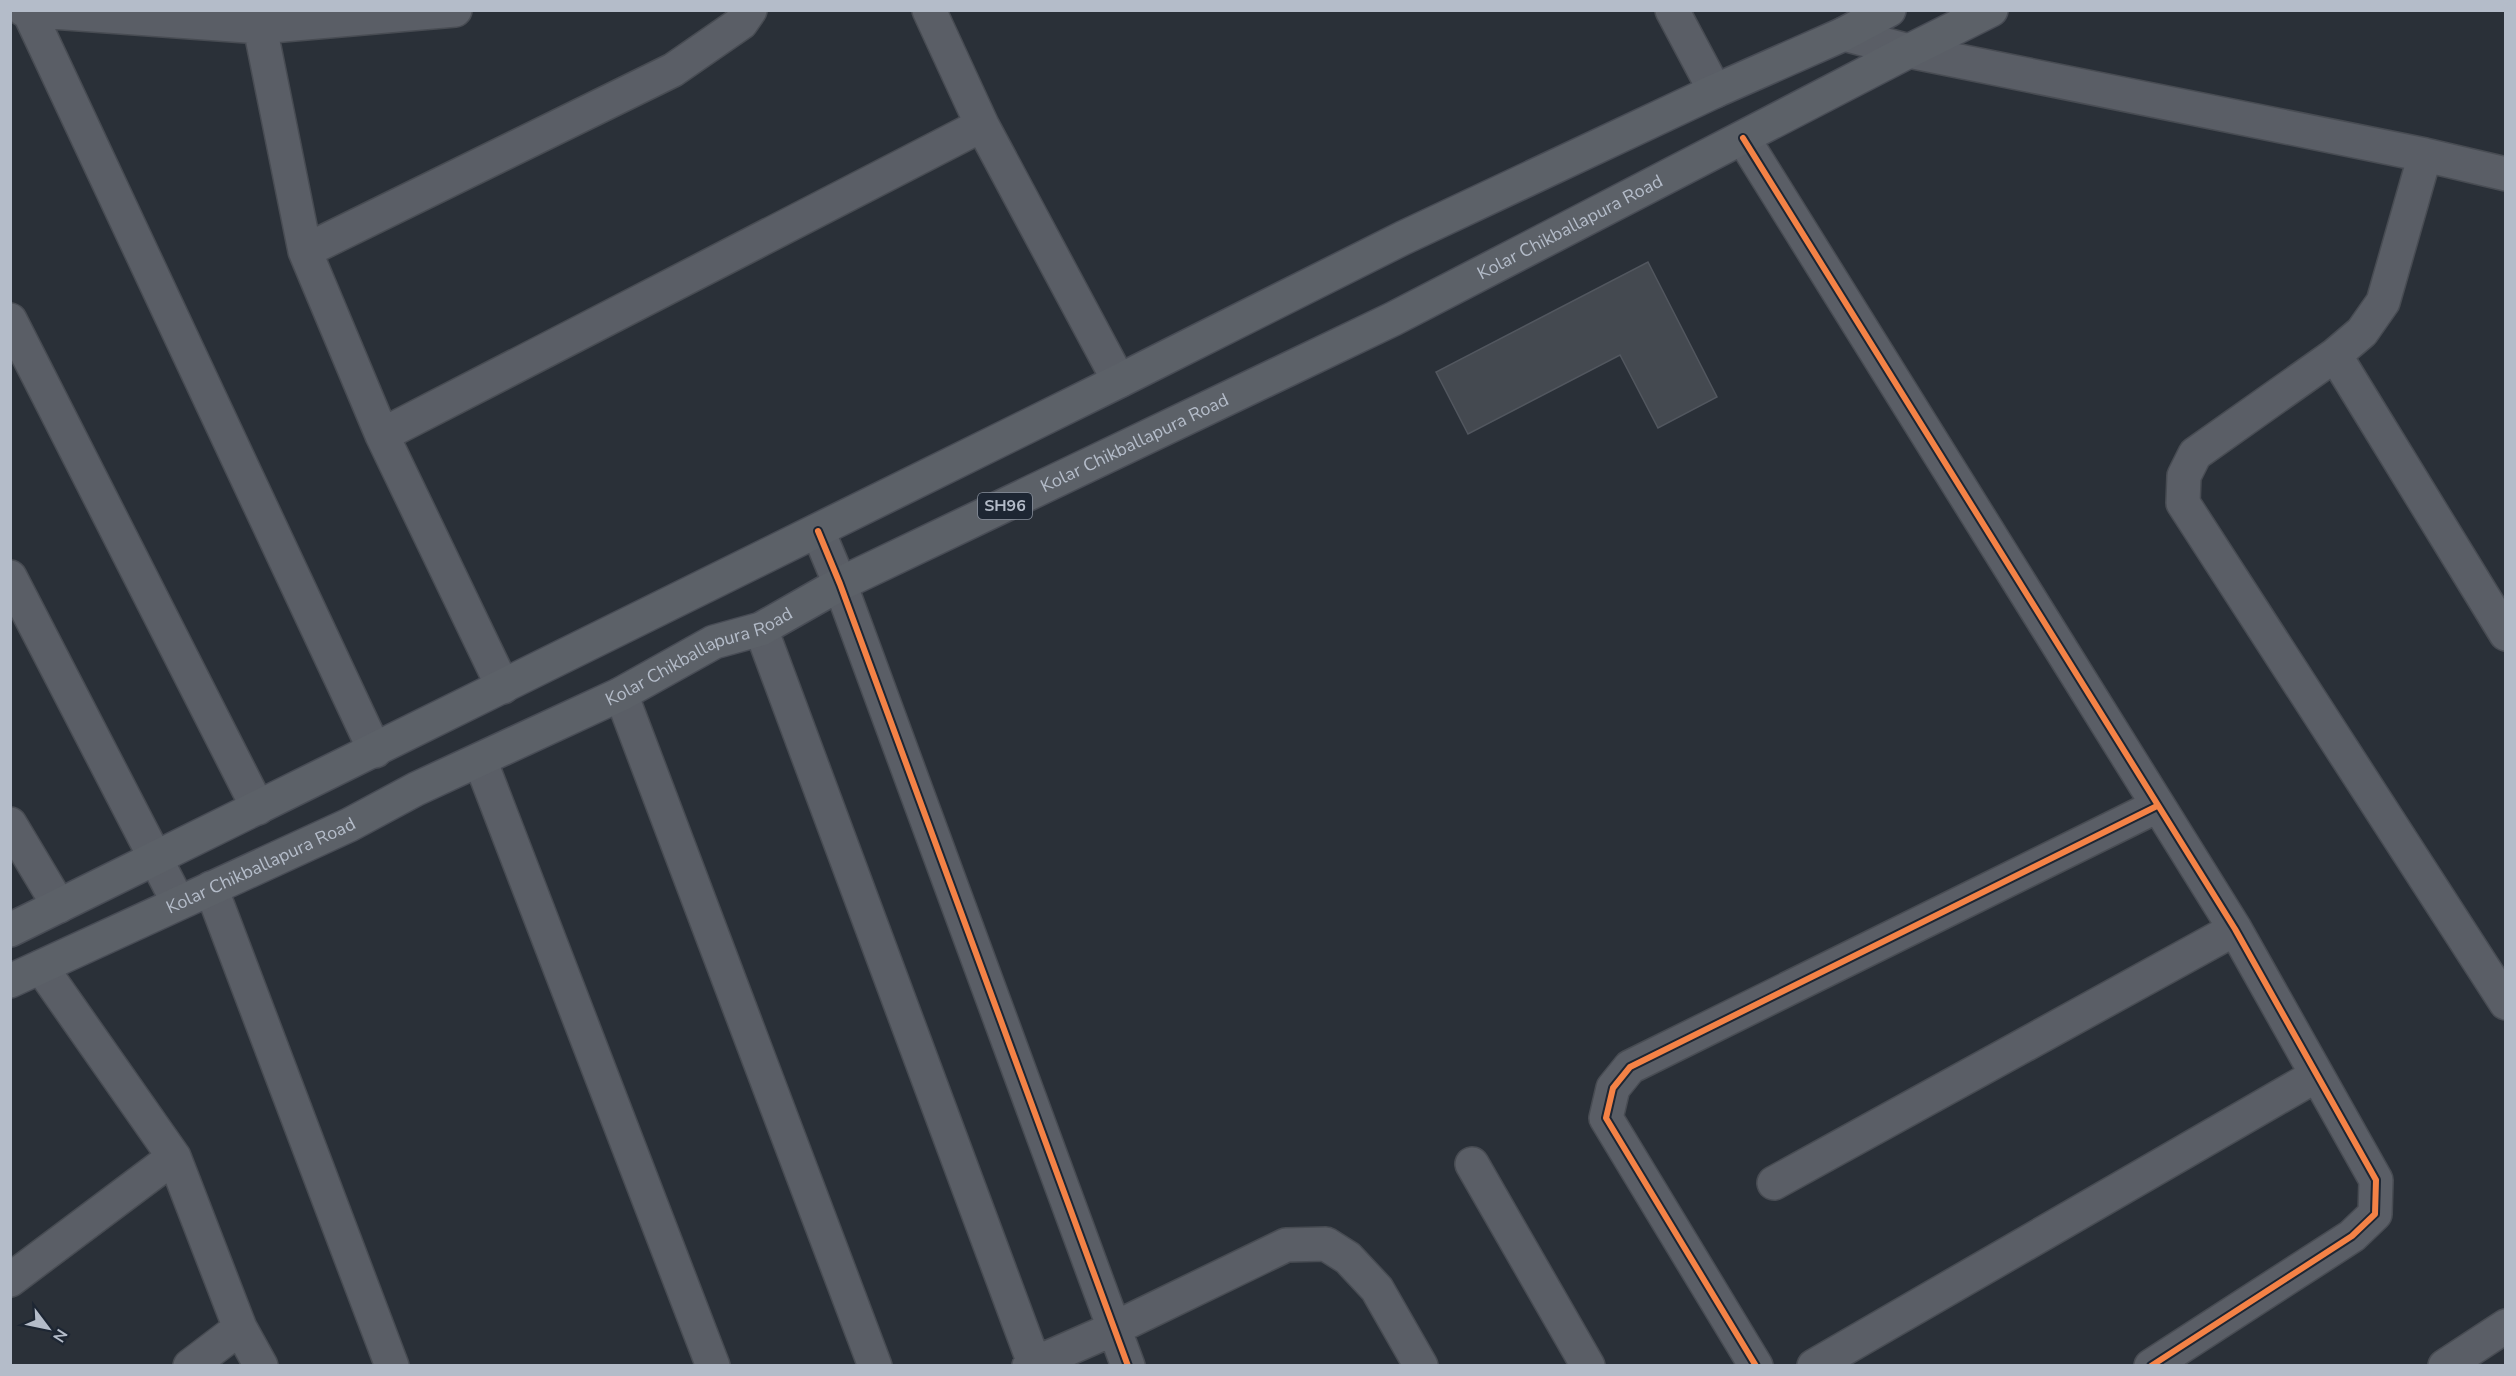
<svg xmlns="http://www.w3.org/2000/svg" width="2516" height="1376" font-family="'Nunito Sans',sans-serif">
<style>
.building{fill:#444950;stroke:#52575f;stroke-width:1.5}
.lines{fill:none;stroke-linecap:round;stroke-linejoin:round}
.minor-casing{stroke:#484c53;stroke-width:36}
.major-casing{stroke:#484c55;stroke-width:36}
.minor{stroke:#5a5e66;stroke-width:33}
.major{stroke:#5c6168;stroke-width:33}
.cycleway-casing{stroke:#1d2633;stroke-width:10}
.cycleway{stroke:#f48246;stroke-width:6}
.labels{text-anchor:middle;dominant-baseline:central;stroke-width:4.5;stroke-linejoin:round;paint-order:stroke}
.shield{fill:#1d2633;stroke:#878f9c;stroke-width:1.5}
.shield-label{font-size:16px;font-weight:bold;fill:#b4bcc9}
.street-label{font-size:18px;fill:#b4bcc9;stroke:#1d2633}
</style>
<rect width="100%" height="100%" fill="#2a3038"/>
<!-- building -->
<path class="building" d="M 1648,262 L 1717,397 L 1658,428 L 1620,355 L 1468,434 L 1436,372 Z"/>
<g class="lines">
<defs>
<path id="minor" d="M 24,10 L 260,27 L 455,10
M 28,10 L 375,751
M 929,10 L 982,125 L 1119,381
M 1672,10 L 1715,91
M 260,27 L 305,251 L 382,435 L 503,687
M 1844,34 L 1909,51 L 2425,155 L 2506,174
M 1743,138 L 2235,929 L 2376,1180 L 2375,1214 L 2352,1236 L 2151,1366
M 2425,155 L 2383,302 L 2362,332 L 2335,355 L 2195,454 L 2184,476 L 2183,503 L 2506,1003
M 305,251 L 673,70 L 741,23 L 750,10
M 10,320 L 258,808
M 2335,355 L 2506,634
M 382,435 L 982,125
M 818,531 L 840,584 L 1128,1366
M 10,577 L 178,902
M 761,629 L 1034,1363
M 621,694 L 875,1366
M 480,760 L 713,1366
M 10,824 L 59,906
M 211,888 L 392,1366
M 41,967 L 174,1157 L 240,1328 L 261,1366
M 1472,1164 L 1588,1366
M 1774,1183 L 2235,929
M 10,1280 L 174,1157
M 190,1366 L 240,1328
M 1029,1366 L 1113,1329 L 1286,1245 L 1326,1244 L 1348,1258 L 1377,1289 L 1421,1366
M 1756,1366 L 1606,1118 L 1613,1088 L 1630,1067 L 2157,806
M 1814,1366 L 2317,1075
M 2445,1366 L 2506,1326"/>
<g id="major">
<path d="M 10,930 L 1119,381 L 1403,238 L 1715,91 L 1844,34 L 1889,10"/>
<path id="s1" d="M 10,981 L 349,825 L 416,789 L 621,694 L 714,642 L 761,629 L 840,584 L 1393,319 L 1909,51 L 1991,10"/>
</g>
</defs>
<!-- minor casing -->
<use href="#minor" class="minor-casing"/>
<!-- major casing -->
<use href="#major" class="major-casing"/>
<!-- minor -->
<use href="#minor" class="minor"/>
<!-- major -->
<use href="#major" class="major"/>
<defs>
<path id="cycleway" d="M 1743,138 L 2235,929 L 2376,1180 L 2375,1214 L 2352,1236 L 2151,1366
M 818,531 L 840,584 L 1128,1366
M 1756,1366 L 1606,1118 L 1613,1088 L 1630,1067 L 2157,806"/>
</defs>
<!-- cycleway casing -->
<use href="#cycleway" class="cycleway-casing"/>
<!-- cycleway -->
<use href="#cycleway" class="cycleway"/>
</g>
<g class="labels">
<!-- shield labels -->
<rect class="shield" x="978" y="493" width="54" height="26" rx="4.5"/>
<g class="shield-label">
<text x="1005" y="506">SH96</text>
</g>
<!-- street labels -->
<g class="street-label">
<text stroke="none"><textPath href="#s1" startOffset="1734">Kolar Chikballapura Road</textPath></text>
<text stroke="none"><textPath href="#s1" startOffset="1248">Kolar Chikballapura Road</textPath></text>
<text stroke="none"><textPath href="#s1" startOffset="762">Kolar Chikballapura Road</textPath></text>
<text stroke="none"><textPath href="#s1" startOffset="276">Kolar Chikballapura Road</textPath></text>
</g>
</g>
<!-- border -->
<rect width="2516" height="1376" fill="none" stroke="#b4bcc9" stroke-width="24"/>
<!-- north arrow -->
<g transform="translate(48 1328) rotate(122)" stroke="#1d2633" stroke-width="4.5" paint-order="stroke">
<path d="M0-4.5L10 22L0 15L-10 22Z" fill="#b4bcc9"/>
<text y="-9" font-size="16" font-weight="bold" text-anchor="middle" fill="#b4bcc9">N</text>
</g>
</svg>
